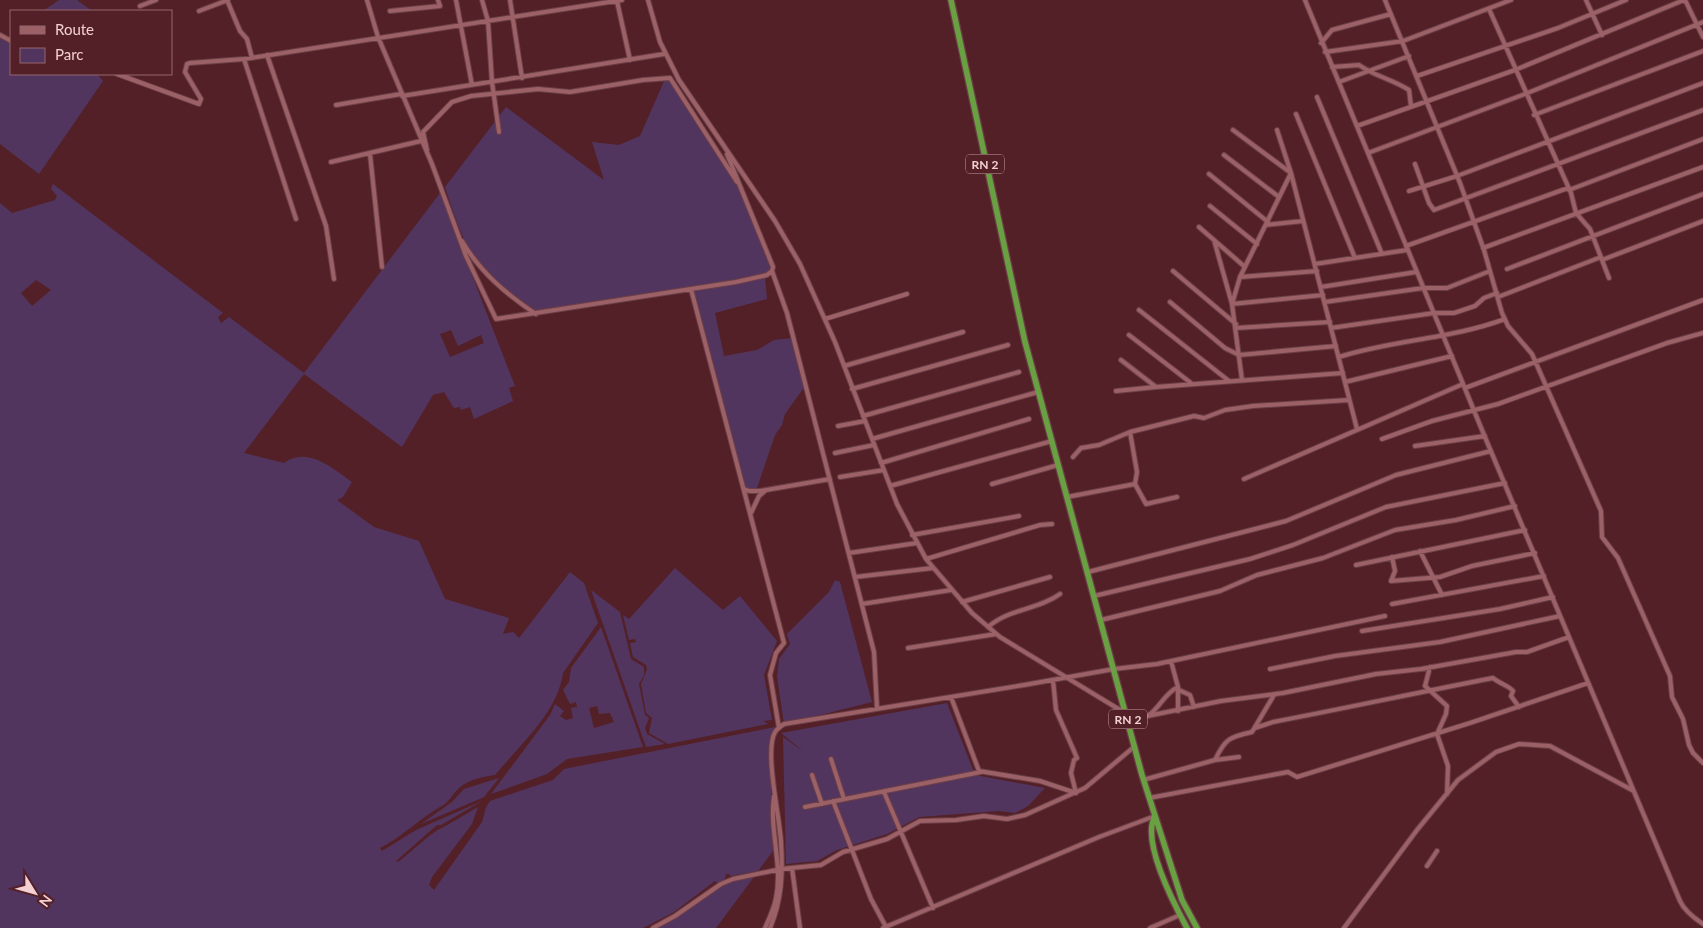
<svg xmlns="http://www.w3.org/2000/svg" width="1703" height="928" font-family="Lato,sans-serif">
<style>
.green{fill:#52355f;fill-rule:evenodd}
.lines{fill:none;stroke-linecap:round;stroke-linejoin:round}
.minor-casing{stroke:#6b3f47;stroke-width:6}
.highway-casing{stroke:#6b3f47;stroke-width:8}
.minor{stroke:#9b6166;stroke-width:4}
.highway{stroke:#68a042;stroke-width:5.5}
.labels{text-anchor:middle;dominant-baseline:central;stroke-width:4;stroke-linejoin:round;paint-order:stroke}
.shield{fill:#532027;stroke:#c39c9f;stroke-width:1}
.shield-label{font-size:12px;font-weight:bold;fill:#f3d1d3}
</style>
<rect width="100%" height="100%" fill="#532027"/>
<!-- green -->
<path class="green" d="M 59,0 L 77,0 L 92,11 L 43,11 Z
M 0,38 L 11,45 L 11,74 L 97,74 L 103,81 L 39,174 L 0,144 Z
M 670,78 L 741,188 L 773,267 L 765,276 L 767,299 L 715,313 L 724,356 L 757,350 L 774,340 L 793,338 L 805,386 L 785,414 L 782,425 L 775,435 L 756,491 L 744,489 L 691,289 L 537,311 C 516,297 494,281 478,261 C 461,240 453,211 445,187 L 506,107 L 604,180 L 592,142 L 619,145 L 640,136 L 665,79 Z
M 53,184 L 223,313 L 218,317 L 221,323 L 229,317 L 304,373 L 440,193 L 515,386 L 509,388 L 513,401 L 474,419 L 470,407 L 461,410 L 460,407 L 454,408 L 444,392 L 433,395 L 402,447 L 304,374 L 244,453 L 284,463 C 308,446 332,468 352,482 L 343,497 L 337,500 L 374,527 L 419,541 L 445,599 L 509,618 L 503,634 L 513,632 L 519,638 L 570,572 L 584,583 L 598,623 L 563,673 C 558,712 519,746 495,775 C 483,777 469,779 459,788 C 452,794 449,803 440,807 C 419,819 402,837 380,848 L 382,851 L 416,830 L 482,801 L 441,825 L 437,825 L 396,861 L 398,862 C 407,856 435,829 442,828 L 478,807 L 472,824 L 432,877 L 429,885 L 434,890 L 482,822 L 486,807 L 490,801 L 553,780 L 564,769 L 775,727 L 771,735 C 772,774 770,813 773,851 L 758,871 L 730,876 L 729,874 L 726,874 L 725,879 L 718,883 L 715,881 L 674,912 L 643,928 L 0,928 L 0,203 L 12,213 L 55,200 L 57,196 L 51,189 ZM 36,280 L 51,290 L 32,306 L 21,293 ZM 451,330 L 458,346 L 481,335 L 484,343 L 450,357 L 440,334 Z
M 675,568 L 723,610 L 740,596 L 777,641 L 764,675 L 772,720 L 763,721 L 768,724 L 668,744 L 649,733 L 652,718 L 646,713 L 641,684 L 647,669 L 646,665 L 633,657 L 630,643 L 636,642 L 635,639 L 629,640 L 623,615 L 629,619 Z
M 835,580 L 840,582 L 872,702 L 784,724 L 777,676 L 779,659 L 790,644 L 787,634 L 829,592 Z
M 591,590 L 620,612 L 631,659 L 644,667 L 644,675 L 639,684 L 645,715 L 649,718 L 645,728 L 647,734 L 665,744 L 646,747 Z
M 601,627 L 643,747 L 567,759 L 547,774 L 491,794 L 550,715 L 555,704 L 564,711 L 560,716 L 566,720 L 573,718 L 571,708 L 577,707 L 576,702 L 570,704 L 563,690 L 569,682 L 571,668 ZM 597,706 L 599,714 L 610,713 L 614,722 L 594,728 L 589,708 Z
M 947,703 L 975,775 L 1045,788 L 1028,806 L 1015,813 L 999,811 L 919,817 L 887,834 L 837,850 L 817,861 L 786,864 L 783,737 L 804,752 L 781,733 Z
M 499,778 L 484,797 L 421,824 L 452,802 L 464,789 Z
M 754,877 L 716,928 L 659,928 C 684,915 705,893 732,882 C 738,879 747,879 754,877 Z"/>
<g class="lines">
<defs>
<path id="minor" d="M 227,0 L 240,31 L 247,39 L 252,58
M 367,0 L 378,37 L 432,164 L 466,256 L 496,319 L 736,282 L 767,275 L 772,271
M 456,0 L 472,85
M 482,0 L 488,21 L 492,82 L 499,132
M 510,0 L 522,78
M 648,0 L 660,42 L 679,80 L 775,221 L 800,264 L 835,342 L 897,504 L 926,559 L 972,613 L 1000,637 L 1125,713
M 1305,0 L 1482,430 L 1680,901 C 1684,910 1694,918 1703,924
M 1385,0 L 1460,183 L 1484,250 L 1502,313 L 1508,326 L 1532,354 L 1601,511 L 1602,537 L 1618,558 L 1670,676 L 1672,697 L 1683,719 L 1689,745 L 1693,753 L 1703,763
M 1586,0 L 1602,35
M 1685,0 L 1703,37
M 617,1 L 630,60
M 140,6 L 156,0
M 1489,9 L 1571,193 L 1576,213 L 1590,229 L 1609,278
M 199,11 L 228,0
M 390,11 L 440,6 L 438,0
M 0,35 L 11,41
M 1321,43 L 1332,30 L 1391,14
M 1325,52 L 1403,41 L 1511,0
M 267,55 L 326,226 L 334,279
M 244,59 L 296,219
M 1332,67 L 1359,65 C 1374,76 1392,79 1409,90 L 1411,106
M 117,74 L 199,104 L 201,99 L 185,72 L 187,64 L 190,63 L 244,59 L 622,0
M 1417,76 L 1558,28 L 1626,0
M 1339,82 L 1409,56
M 402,96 L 664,54
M 1317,97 L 1382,254
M 336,105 L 401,94
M 1296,114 L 1355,258
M 1534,115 L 1703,51
M 1357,126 L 1515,70 L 1684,0
M 1233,130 L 1291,173 L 1240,277 L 1232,304 L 1242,380
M 1277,130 L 1291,173 L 1357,429
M 427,150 L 423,132 L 452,102 L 471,96 L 538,89 L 570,92 L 643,80 L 670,78 L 737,182
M 1368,153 L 1525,94 L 1703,22
M 370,154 L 382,267
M 727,154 L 773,267 L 772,271 L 787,313 L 874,652 L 877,708
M 1224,155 L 1279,197
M 331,162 L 421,141
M 1415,164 L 1429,203 L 1434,210 L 1703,110
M 1209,174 L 1268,222
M 1569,190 L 1703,139
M 1409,191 L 1457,176 L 1703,83
M 1210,206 L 1257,244
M 1266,225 L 1303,221
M 1199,227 L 1245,267
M 1214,240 L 1232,304 L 1323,295
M 462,241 C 480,272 506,294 536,314
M 1406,246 L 1568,188
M 1483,248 L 1703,167
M 1602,260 L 1703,221
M 1315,264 L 1407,250
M 1507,269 L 1703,194
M 1173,271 L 1236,324
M 1240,277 L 1317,271
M 1321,287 L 1416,272
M 691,289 L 784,643 L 776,653 L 770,675 L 779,728
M 1498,297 L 1601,257
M 1170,302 L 1225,348 L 1239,355 L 1336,346
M 1325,302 L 1423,288 L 1447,288 L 1490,271
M 1139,310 L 1229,381
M 825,319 L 907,294
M 1236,328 L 1330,322
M 1331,328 L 1434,313 L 1454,313 L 1475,306 L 1484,298 L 1497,293
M 1129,335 L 1191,383
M 1339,357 C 1393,340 1451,339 1505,319
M 1121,360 L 1156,387 L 1343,373
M 844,366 L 963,332
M 1345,382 L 1452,356
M 1465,388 L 1703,300
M 852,389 L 1008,345
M 1116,391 L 1156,387
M 863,416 L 1019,372
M 838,426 L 865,421
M 1130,432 L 1137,472 L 1135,484
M 872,439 L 1038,392
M 1382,439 L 1432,421 L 1498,404 L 1667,343 L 1703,333
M 1415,446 L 1485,436
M 835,453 L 874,445
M 1073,457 L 1081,448 L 1099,445 L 1130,432 L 1194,416 L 1204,418 L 1225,410 L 1253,406 L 1349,400
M 881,463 L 1029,419
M 840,477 L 884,470
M 1244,479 L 1463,384
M 992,484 L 1058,465
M 890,486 L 1052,441
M 744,489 L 749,491 L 760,491 L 830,479
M 1067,497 L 1135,484 L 1146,504 L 1177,497
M 751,513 L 759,496 L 766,490
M 912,535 L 1019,516
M 1420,551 L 1442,595
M 849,553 L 917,543
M 1392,557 L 1395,571 L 1391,581 L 1440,577 L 1472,566 L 1535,553
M 926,559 L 1040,525 L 1052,524
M 1356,565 L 1525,530
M 1088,572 L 1286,521 L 1396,475 L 1491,451
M 855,577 L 933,568
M 1094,596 L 1250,559 L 1293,545 L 1386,507 L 1505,483
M 962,602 L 1050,577
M 862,604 L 951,590
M 1392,604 L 1544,576
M 1101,620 L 1220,591 L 1257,575 L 1323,558 L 1395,530 L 1456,520 L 1515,506
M 988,627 C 1010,608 1038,610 1060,594
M 1362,631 L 1500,609 L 1553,597
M 908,648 L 996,634
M 1430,667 L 1425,686 L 1447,706 L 1446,714 L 1437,734 L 1448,766 L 1447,794
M 1270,669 L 1335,656 L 1440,642 L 1560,616
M 1053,680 L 1056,710 L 1077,758 L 1074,760 L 1071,773 L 1076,793
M 1178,687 L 1178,711
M 1179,690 L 1190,695 L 1194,707
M 951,697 L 979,771 L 1040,781 L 1076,793
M 1149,715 C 1160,707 1165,693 1178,687 L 1171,661
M 1128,720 L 1221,701 L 1283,693 L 1376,674 L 1421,669 L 1516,652 L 1527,652 L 1569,637
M 1255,728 L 1273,722 C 1347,708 1420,692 1493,678 C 1500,684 1508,685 1513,691 L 1511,696 L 1519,707
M 831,759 L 844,799
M 1215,760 C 1225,739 1229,737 1252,732 L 1274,695
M 812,775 L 822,804
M 1143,780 L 1215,760 L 1239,757
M 884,792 L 933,908
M 1149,798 L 1288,772 L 1297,777 L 1470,723 L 1588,683
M 833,801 L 871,899 L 886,927
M 805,807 L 981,772
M 1427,866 L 1437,851
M 792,868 L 800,928
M 653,928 L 675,916 L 721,884 L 733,879 L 781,869 L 821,865 L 843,852 L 887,839 L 920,821 L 956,820 L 984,816 L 1007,819 L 1025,815 L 1085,788 L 1135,746
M 765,928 C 769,919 774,909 776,898 C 783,865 769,830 774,796
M 770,928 C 782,900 783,872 781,842 C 780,818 764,751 775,732 C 777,729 781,726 784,724 L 1024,685 L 1114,669 L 1157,664 L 1385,616
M 883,928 L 1099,837 L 1155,816
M 1150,928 L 1180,915
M 1344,928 L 1417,830 L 1458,780 L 1496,752 L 1519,744 L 1550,746 L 1632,790"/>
<path id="highway" d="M 951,0 L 1025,342 L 1142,775 L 1182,900 L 1197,928
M 1155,816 C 1141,841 1174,904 1187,928"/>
</defs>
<!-- minor casing -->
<use href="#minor" class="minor-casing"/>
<!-- highway casing -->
<use href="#highway" class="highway-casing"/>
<!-- minor -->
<use href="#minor" class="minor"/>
<!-- highway -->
<use href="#highway" class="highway"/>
</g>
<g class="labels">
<!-- shield labels -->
<g class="shield">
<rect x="966" y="154.5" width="38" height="19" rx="4"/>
<rect x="1109" y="709.5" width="38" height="19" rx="4"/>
</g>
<g class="shield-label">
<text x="985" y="164">RN 2</text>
<text x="1128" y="719">RN 2</text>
</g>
</g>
<!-- legend -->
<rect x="10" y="10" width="162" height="65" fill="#532027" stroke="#93676c"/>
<rect x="20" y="26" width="25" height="8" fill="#9b6166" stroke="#93676c"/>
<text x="55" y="35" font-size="15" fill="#f3d1d3">Route</text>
<rect x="20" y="48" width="25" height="15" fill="#52355f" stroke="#93676c"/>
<text x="55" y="60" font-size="15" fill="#f3d1d3">Parc</text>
<!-- north arrow -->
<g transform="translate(35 893) rotate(127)" stroke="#532027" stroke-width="4" paint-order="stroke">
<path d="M0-4L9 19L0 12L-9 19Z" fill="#f3d1d3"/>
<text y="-8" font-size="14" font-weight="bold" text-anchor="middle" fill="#f3d1d3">N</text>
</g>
</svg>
